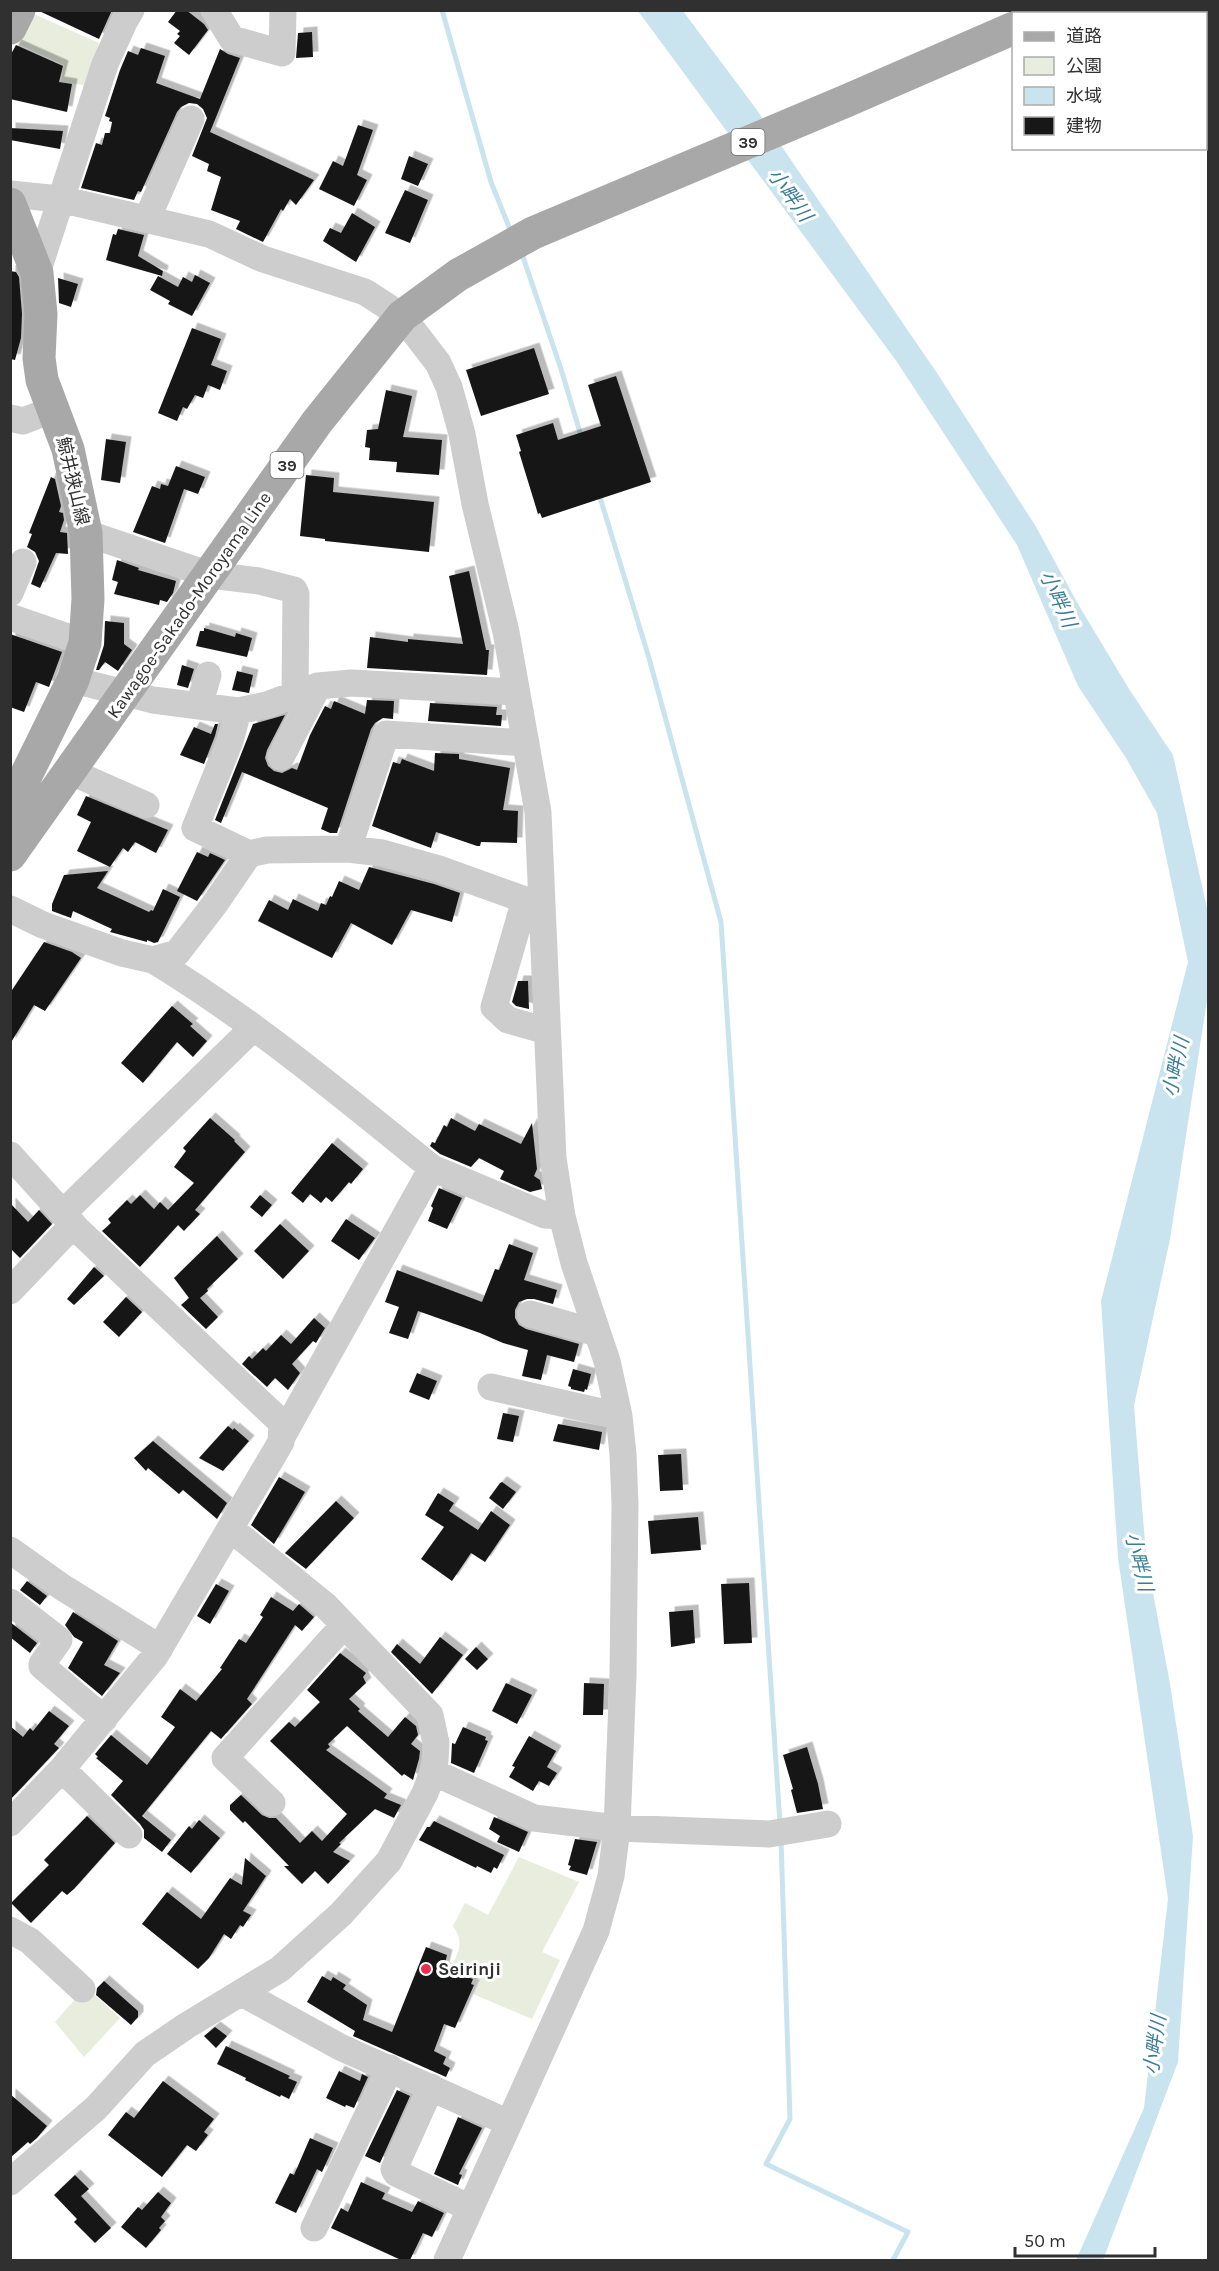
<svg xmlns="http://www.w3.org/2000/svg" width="1219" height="2271" font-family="Karla,'Noto Sans JP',sans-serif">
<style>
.green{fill:#e8eddd}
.water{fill:#c9e4ee}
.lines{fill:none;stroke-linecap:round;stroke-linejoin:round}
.stream{stroke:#c9e4ee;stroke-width:5}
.building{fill:#171717;filter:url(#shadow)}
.minor{stroke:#cdcdcd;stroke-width:27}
.major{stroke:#a8a8a8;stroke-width:33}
.poi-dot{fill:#ec2d50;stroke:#fff;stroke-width:2}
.labels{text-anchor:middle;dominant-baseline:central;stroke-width:6;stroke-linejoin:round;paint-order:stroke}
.shield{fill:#fff;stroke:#6e6e6e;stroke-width:1.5}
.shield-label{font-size:16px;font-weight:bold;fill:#303030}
.street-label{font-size:18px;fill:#303030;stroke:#fff}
.poi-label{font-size:18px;font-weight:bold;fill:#303030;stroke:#fff;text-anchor:start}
.water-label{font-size:20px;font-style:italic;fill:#3a7d96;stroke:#fff}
</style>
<defs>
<filter id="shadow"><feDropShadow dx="5.5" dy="-5.5" stdDeviation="0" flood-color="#0004"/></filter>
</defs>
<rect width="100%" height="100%" fill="#fff"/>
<!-- green -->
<path class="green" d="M 27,11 L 99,43 L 85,85 L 61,82 L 64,65 L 14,42 Z
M 519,1857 L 579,1882 L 542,1952 L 560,1960 L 532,2019 L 473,1994 L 479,1980 L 451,1969 C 458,1951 465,1943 453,1926 L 465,1903 L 488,1915 Z
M 86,1987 L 120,2018 L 84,2057 L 55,2022 Z"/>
<!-- water -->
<path class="water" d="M 638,11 L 683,11 L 754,106 L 937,373 L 1035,525 L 1078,604 L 1129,689 L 1173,755 L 1208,913 L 1208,994 L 1170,1239 L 1134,1406 L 1146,1555 L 1170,1684 L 1193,1836 L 1178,2062 L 1103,2260 L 1076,2260 L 1144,2108 L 1168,1899 L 1118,1558 L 1101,1301 L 1188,962 L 1157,813 L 1126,758 L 1078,686 L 1017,545 L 897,362 Z"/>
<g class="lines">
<!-- stream -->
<path class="stream" d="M 442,10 L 491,182 L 511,232
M 521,251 L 561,369 L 582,439
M 599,494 L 649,658 L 721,922 L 780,1824
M 781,1840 L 790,2119 L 766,2164 L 908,2232 L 893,2260"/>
</g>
<!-- building -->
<path class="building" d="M 37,10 L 112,10 L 99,39 Z
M 177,10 L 186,10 L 204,24 L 208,30 L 189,55 L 174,43 L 180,36 L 177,34 L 180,31 L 168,22 Z
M 312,32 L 313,57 L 296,58 L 298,33 Z
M 16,45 L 63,66 L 59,82 L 72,84 L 67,112 L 10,99 L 10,56 Z
M 141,48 L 165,56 L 156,83 L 200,99 L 220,49 L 228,54 L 240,58 L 210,132 L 314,180 L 296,205 L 290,199 L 283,211 L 281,209 L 263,242 L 236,229 L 240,221 L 211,210 L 221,177 L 207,171 L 209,164 L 192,156 L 207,118 L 203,109 L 197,104 L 189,103 L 181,107 L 177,112 L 141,192 L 138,191 L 134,200 L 81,188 L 96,143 L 102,145 L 105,133 L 110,133 L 112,122 L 109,121 L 110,118 L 105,116 L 120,70 L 128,51 L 138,55 Z
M 358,125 L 373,130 L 357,175 L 367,180 L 354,206 L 319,189 L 333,161 L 343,166 Z
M 10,128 L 63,131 L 60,149 L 10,140 Z
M 409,156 L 428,164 L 418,186 L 401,179 Z
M 405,190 L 428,200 L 410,243 L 385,233 Z
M 352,213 L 375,227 L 356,262 L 323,241 L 330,228 L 341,233 Z
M 118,229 L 144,235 L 138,256 L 163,271 L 162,276 L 106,260 L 113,234 L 116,235 Z
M 10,271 L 16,272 L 19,277 L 22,314 L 21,338 L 15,360 L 10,359 Z
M 195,275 L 210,283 L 192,316 L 168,304 L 170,301 L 150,290 L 158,276 L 178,287 L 183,277 L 192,282 Z
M 58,278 L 78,284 L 71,307 L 59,303 Z
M 192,328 L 221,339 L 211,365 L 227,371 L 220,390 L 208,385 L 203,398 L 195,395 L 187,409 L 183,407 L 177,421 L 158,413 Z
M 534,348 L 549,394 L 481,416 L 466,370 Z
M 616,376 L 651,482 L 542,518 L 540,513 L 538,514 L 519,452 L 521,451 L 516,435 L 553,423 L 558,440 L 601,426 L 588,385 Z
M 386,390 L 412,396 L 403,437 L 442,440 L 439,475 L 396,472 L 397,462 L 369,460 L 370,448 L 365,447 L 367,430 L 378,429 Z
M 106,439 L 126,442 L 120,483 L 101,480 Z
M 176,466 L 205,477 L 198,494 L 184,489 L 165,543 L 133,532 L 152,486 L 160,489 L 161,484 L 168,486 Z
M 306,475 L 334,478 L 333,492 L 434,502 L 429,552 L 325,541 L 325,539 L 300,536 Z
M 51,477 L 55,479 L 61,506 L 59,512 L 63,513 L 64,520 L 60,532 L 67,533 L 68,554 L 56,553 L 40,588 L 31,584 L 39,561 L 35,552 L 27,547 L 32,534 L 29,533 Z
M 117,560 L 139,568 L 138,570 L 176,581 L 173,593 L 167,602 L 160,600 L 159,605 L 114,594 L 118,582 L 112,580 Z
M 469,571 L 486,650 L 489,650 L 487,675 L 367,668 L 370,637 L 408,642 L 408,639 L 463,644 L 449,576 Z
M 105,621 L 124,623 L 124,644 L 132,650 L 118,671 L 105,662 L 99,670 L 96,670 L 104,645 Z
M 204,628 L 235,637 L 236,633 L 252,638 L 247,657 L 196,646 L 200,631 L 204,631 Z
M 10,634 L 62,652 L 49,687 L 36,682 L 24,712 L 10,707 Z
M 182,665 L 194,669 L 188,688 L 177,685 Z
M 237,671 L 253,675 L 249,693 L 232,690 Z
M 367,700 L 394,701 L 393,719 L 383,718 L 375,723 L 371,729 L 337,833 L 330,833 L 321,829 L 328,808 L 242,772 L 221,823 L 215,820 L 253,724 L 285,715 L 267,750 L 265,758 L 268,766 L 274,771 L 282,773 L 292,768 L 297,770 L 310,735 L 325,706 L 331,709 L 334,701 L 365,714 Z
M 430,703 L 497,707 L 496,715 L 502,715 L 501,726 L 428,721 Z
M 215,724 L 218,724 L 215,736 L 204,764 L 180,755 L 194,727 L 211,734 Z
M 435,753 L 459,754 L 459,759 L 510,768 L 503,810 L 518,811 L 517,843 L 481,842 L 480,846 L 477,846 L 436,832 L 431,848 L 372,826 L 393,762 L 400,764 L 402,759 L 434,771 Z
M 86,796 L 168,830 L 156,853 L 135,842 L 128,852 L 123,848 L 110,867 L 77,851 L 91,822 L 77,815 Z
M 197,852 L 208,857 L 210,853 L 225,860 L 197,901 L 177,891 Z
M 369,867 L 434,884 L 460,893 L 452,922 L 411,910 L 392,945 L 351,923 L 332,958 L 258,921 L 269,900 L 288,910 L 293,899 L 318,911 L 321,903 L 326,905 L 330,896 L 332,897 L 339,881 L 359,890 Z
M 108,871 L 97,888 L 149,912 L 151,910 L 153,911 L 163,889 L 180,897 L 158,942 L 154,943 L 147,940 L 147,942 L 110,932 L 112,929 L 73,911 L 71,918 L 52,911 L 52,904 L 64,875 Z
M 44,942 L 72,952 L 81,958 L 45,1011 L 34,1005 L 10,1044 L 10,993 Z
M 518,981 L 528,981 L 529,1009 L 516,1006 L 512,1002 Z
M 172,1006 L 193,1024 L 190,1026 L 207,1041 L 193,1057 L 177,1042 L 143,1083 L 121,1063 Z
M 210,1118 L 235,1140 L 234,1141 L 245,1152 L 195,1210 L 200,1214 L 184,1231 L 178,1225 L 140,1267 L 102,1231 L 111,1223 L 108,1219 L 127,1200 L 131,1204 L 140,1195 L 154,1209 L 160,1202 L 168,1210 L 194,1183 L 174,1167 L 186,1151 L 183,1148 Z
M 451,1118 L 475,1131 L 479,1124 L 521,1144 L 532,1123 L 537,1169 L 534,1176 L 540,1180 L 542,1189 L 530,1192 L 500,1179 L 504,1171 L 479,1158 L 471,1167 L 440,1154 L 430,1146 L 432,1142 L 435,1143 L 444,1125 L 447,1127 Z
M 332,1143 L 363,1169 L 351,1184 L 349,1182 L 332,1202 L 326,1197 L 321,1203 L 310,1194 L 303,1203 L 291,1193 Z
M 439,1188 L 462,1198 L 447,1229 L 428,1221 L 433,1208 L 431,1206 Z
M 260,1195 L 272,1205 L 262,1217 L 250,1207 Z
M 10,1203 L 28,1222 L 39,1210 L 52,1224 L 20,1258 L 10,1248 Z
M 346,1219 L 375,1238 L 359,1260 L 331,1241 Z
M 280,1224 L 309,1251 L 283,1279 L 254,1251 Z
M 217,1236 L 238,1259 L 207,1289 L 208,1291 L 200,1298 L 218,1317 L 206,1329 L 181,1305 L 189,1298 L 174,1278 Z
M 509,1244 L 533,1253 L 524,1280 L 557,1290 L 553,1304 L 534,1299 L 527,1299 L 519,1302 L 515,1310 L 515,1318 L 519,1325 L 526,1329 L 579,1344 L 574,1362 L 547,1355 L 541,1380 L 522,1376 L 528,1350 L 503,1343 L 480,1333 L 418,1311 L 408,1339 L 389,1333 L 399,1307 L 385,1302 L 397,1270 L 482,1302 L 495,1269 L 499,1270 Z
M 94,1267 L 104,1276 L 74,1305 L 67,1299 Z
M 126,1297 L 142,1312 L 119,1337 L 103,1322 Z
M 314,1318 L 325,1328 L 316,1343 L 313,1341 L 292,1364 L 300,1373 L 288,1390 L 275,1378 L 267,1387 L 242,1364 L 249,1356 L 252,1359 L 263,1348 L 266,1351 L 281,1335 L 291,1344 Z
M 573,1369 L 591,1374 L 587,1390 L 585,1389 L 584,1392 L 571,1389 L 571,1387 L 568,1386 Z
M 417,1373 L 437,1381 L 429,1400 L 409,1392 Z
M 503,1413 L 519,1416 L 513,1442 L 497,1439 Z
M 558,1424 L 602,1432 L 599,1450 L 553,1441 Z
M 228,1426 L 233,1430 L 234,1428 L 249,1441 L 223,1471 L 199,1458 Z
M 153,1441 L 227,1503 L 217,1519 L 183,1490 L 179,1494 L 148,1468 L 146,1471 L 134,1458 Z
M 681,1454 L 683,1490 L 660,1491 L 658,1455 Z
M 279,1477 L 305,1492 L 274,1544 L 251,1525 Z
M 502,1482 L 516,1492 L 503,1509 L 489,1498 L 500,1483 Z
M 438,1493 L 454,1503 L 449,1511 L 478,1530 L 491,1511 L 510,1525 L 485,1562 L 471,1553 L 452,1581 L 421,1559 L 444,1527 L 425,1515 Z
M 336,1501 L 354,1518 L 306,1569 L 285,1553 Z
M 698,1517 L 701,1550 L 651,1554 L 648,1521 Z
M 27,1581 L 47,1596 L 40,1605 L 20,1590 Z
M 749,1583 L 752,1643 L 724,1644 L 721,1584 Z
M 216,1584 L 229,1591 L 210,1624 L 197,1616 Z
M 271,1597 L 293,1611 L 299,1604 L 314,1617 L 302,1631 L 295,1625 L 247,1699 L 252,1704 L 221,1739 L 211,1731 L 142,1816 L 171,1840 L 162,1852 L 144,1838 L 144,1830 L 140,1824 L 111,1795 L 123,1781 L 96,1758 L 98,1757 L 95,1754 L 111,1735 L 147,1765 L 175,1727 L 161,1717 L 180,1689 L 196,1701 L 222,1669 L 220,1668 L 239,1639 L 246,1643 L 263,1617 L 260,1615 Z
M 693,1610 L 695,1643 L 671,1647 L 669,1612 Z
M 73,1612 L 118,1641 L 104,1665 L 120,1673 L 102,1696 L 68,1668 L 83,1642 L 74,1637 L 65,1625 Z
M 10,1622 L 37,1643 L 30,1653 L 10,1637 Z
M 440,1637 L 463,1655 L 432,1694 L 391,1652 L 397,1644 L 420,1664 Z
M 476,1647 L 488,1659 L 477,1670 L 465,1659 Z
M 340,1653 L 366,1673 L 363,1677 L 366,1683 L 349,1699 L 360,1709 L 358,1711 L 388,1737 L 405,1717 L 416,1726 L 418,1735 L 411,1744 L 420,1751 L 419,1759 L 413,1780 L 404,1774 L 402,1776 L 347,1726 L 328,1744 L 330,1747 L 326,1750 L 387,1794 L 384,1798 L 401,1805 L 394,1818 L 375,1809 L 339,1843 L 341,1844 L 333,1852 L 350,1861 L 328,1884 L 315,1871 L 302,1884 L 284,1866 L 289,1866 L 245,1821 L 243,1823 L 230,1810 L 230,1805 L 241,1795 L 262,1815 L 269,1818 L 276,1818 L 300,1843 L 312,1831 L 322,1841 L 347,1814 L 270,1741 L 289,1722 L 295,1727 L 320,1702 L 307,1690 Z
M 506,1683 L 532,1695 L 517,1724 L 492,1711 Z
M 584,1683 L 604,1684 L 603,1715 L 583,1715 Z
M 49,1711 L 69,1726 L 54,1744 L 59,1748 L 10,1800 L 10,1726 L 23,1737 L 30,1728 L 33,1731 Z
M 463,1727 L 486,1737 L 485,1740 L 488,1741 L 474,1773 L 451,1763 L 452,1743 L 455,1744 Z
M 529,1736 L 556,1751 L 547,1767 L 557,1773 L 549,1786 L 539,1781 L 533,1791 L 509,1777 L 515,1767 L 512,1766 Z
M 807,1747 L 818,1784 L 823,1809 L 797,1813 L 791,1790 L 793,1789 L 783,1755 Z
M 87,1816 L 115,1843 L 74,1889 L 67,1895 L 62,1891 L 31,1923 L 11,1903 L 49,1865 L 44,1860 Z
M 494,1817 L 528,1832 L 519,1852 L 497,1842 L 500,1836 L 489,1829 Z
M 199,1820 L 220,1838 L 191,1873 L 167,1854 L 189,1826 L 192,1829 Z
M 434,1821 L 504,1855 L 497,1869 L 494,1867 L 491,1873 L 477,1866 L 476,1868 L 419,1840 L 427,1827 L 430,1827 Z
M 575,1839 L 597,1842 L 587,1875 L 569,1870 L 571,1866 L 568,1865 Z
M 245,1858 L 266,1876 L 243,1911 L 251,1915 L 243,1927 L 240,1925 L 231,1939 L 224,1934 L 209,1958 L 198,1969 L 142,1924 L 167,1892 L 201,1919 L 230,1878 L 242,1885 Z
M 426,1947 L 447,1955 L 444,1968 L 473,1979 L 471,1984 L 474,1985 L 455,2028 L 444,2024 L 434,2051 L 446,2057 L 443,2064 L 450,2068 L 446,2077 L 353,2036 L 355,2031 L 307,2002 L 322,1976 L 331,1981 L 333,1977 L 346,1985 L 343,1989 L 367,2005 L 363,2020 L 392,2032 Z
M 104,1981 L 138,2011 L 138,2017 L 131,2025 L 96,1995 L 97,1988 Z
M 215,2027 L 227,2036 L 216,2048 L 204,2036 Z
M 226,2046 L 290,2076 L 288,2078 L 297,2082 L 289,2099 L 281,2095 L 280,2097 L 245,2080 L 246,2078 L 217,2064 Z
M 339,2071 L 360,2081 L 362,2074 L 368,2077 L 354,2108 L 346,2105 L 345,2107 L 326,2098 Z
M 163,2081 L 214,2119 L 204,2132 L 208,2135 L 196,2151 L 187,2145 L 162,2177 L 108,2135 L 126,2112 L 134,2118 Z
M 397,2090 L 410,2096 L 380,2163 L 365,2156 Z
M 10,2094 L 47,2126 L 37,2138 L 30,2144 L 28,2142 L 10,2158 Z
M 458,2117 L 482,2128 L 459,2174 L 462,2175 L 458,2185 L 434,2174 Z
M 310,2138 L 333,2148 L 322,2172 L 317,2169 L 296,2213 L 275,2203 L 290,2173 L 294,2175 Z
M 75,2175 L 89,2189 L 81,2196 L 111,2228 L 95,2243 L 74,2222 L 77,2219 L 54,2195 Z
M 361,2182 L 385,2193 L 382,2199 L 412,2212 L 418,2201 L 444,2213 L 432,2237 L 423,2233 L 410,2260 L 401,2260 L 331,2228 L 341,2208 L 348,2212 Z
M 158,2192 L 171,2203 L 161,2217 L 165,2221 L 159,2228 L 161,2230 L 146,2248 L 121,2227 L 138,2207 L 142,2210 Z"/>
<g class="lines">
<!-- minor -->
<path class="minor" d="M 214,10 L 232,39 L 282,53 L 283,10
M 10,194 L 60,199 L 209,234 L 263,259 L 365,292 L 402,316 L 438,363 L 449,387 L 462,434 L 475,504 L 506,632 L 538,812 L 553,1158 L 562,1216 L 574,1263 L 607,1361 L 619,1416 L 623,1454 L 625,1504 L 623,1675 L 617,1828 L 611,1876 L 596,1931 L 447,2260
M 147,219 L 191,119
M 37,273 L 105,64 L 125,20 L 131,10
M 10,418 L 23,421 L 54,409
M 86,533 L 210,575 L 259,581 L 294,590 L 296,594 L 295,693
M 10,593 L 23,562
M 10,617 L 85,643
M 73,680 L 153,700 L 238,711 L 267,705 L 318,686 L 351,683 L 516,692
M 199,706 L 208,675
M 238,711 L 230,741 L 195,828 L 249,854
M 281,757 L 318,686
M 69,771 L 146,805
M 348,849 L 386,734 L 526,743
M 525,900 L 494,1007 L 508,1020 L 547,1031
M 10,909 L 43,925 L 122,953 L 153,960 L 177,953 L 214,905 L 249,854 L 267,850 L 348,849 L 382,853 L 439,869 L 542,906
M 153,960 C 252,1020 342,1095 432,1168
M 10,1155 L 78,1230 L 282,1423 L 281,1442 L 155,1656 L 62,1769 L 10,1823
M 63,1213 L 253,1028
M 10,1291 L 73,1225
M 530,1314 L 597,1333
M 491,1387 L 619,1416
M 283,1435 L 432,1168 L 545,1215 L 562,1216
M 10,1550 L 62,1587 L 160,1648
M 10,1602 L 59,1640 L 42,1664 L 42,1666 L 104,1719
M 62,1769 L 129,1835
M 433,1772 L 534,1818 L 617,1828 L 769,1834 L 828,1824
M 272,1803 L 225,1758 L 344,1625
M 10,1930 L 30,1941 L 82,1989
M 242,1993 L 340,2047 L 509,2123
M 431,2087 L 394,2169 L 396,2173 L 470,2208
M 10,2182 L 96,2108 L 145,2054 L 186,2026 L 280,1969 L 341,1914 L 389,1861 L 425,1793 L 433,1772 L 435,1761 L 436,1743 L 430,1715 L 326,1606 L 231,1529
M 314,2228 L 390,2068"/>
<!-- major -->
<path class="major" d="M 1047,14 L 1054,10
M 10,28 L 19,10
M 10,204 L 37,273 L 41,314 L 39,358 L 42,380 L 68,449 L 86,533 L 88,599 L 85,643 L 73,680 L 10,808
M 10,855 L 317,422 L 402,316 L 458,275 L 533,233 L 846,101 L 1014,28"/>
</g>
<!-- markers -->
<circle class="poi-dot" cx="426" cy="1969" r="6"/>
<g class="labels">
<!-- shield labels -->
<g class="shield">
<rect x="731.5" y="129" width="33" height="26" rx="4.5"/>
<rect x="270.5" y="452" width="33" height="26" rx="4.5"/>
</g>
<g class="shield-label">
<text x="748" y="142">39</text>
<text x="287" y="465">39</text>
</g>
<!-- street labels -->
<g class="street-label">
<text transform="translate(73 481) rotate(77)">鯨井狭山線</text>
<text transform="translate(189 605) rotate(-55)">Kawagoe-Sakado-Moroyama Line</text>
</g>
<!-- poi labels -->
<g class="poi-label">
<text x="438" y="1969">Seirinji</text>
</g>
<!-- water labels -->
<g class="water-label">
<text transform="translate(790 195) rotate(54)">小畔川</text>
<text transform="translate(1058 599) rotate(66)">小畔川</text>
<text transform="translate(1176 1067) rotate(-78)">小畔川</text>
<text transform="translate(1139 1562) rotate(76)">小畔川</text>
<text transform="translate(1155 2045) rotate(-82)">小畔川</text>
</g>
</g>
<!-- border -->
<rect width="1219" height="2271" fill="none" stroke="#303030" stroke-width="24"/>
<!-- legend -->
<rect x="1012" y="12" width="195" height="138" fill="#ffffff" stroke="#acacac" stroke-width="1.5"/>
<rect x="1024" y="32" width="30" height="9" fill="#a8a8a8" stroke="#acacac" stroke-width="1.5"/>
<text x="1066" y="42" font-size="18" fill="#303030">道路</text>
<rect x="1024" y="57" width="30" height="18" fill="#e8eddd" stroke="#acacac" stroke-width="1.5"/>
<text x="1066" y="72" font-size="18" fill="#303030">公園</text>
<rect x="1024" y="87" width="30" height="18" fill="#c9e4ee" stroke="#acacac" stroke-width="1.5"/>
<text x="1066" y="102" font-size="18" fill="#303030">水域</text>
<rect x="1024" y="117" width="30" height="18" fill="#171717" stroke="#acacac" stroke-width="1.5"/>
<text x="1066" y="132" font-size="18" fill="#303030">建物</text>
<!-- scale -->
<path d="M1015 2247v9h140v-9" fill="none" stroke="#303030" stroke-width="3"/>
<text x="1024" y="2247" font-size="18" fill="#303030" stroke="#ffffff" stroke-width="4.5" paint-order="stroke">50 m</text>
</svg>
